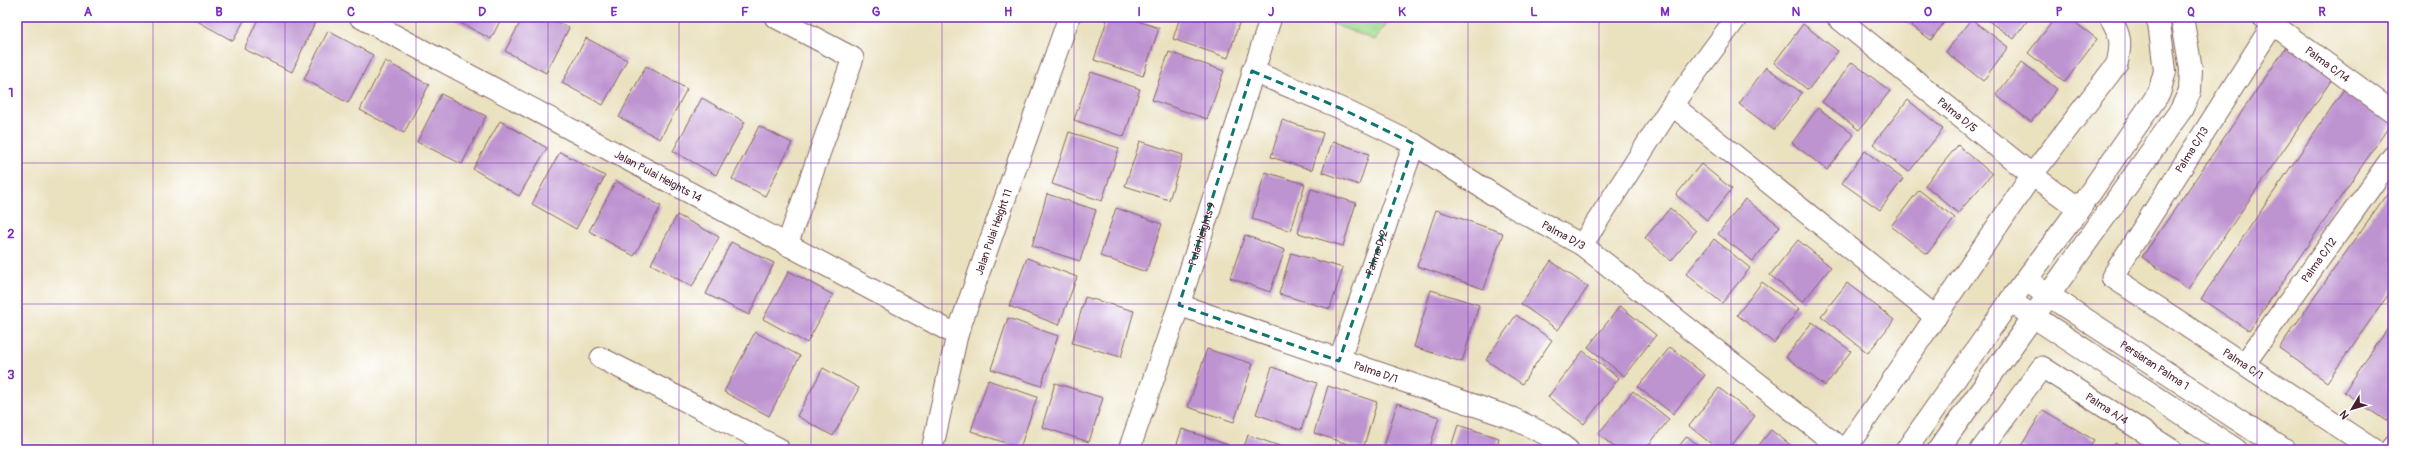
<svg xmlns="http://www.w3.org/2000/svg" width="2410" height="467" font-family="Pangolin,sans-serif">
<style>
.park{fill:url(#park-crowns);stroke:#757c5c}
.building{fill:#bd93d0}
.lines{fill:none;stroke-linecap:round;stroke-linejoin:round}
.street-casing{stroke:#82635f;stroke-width:23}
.secondary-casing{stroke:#82635f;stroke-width:24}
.street{stroke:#fff;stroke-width:21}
.secondary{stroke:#fff;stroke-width:22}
.marked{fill:none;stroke:#0f766e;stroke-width:3;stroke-dasharray:8 5;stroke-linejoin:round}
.grid{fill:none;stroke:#7b2cbf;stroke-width:1;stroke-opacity:0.55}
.labels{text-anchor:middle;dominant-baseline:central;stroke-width:3;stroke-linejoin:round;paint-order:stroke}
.street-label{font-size:11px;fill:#4a1f2b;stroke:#fff}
.neatline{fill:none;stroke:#7b2cbf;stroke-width:1.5}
.grid-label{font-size:13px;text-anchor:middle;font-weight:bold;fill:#7b2cbf}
</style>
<defs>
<pattern id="park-crowns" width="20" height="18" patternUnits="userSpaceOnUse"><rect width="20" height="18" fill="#a0da8d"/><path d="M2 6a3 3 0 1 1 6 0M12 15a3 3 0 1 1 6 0" fill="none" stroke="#8bbb7a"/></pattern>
</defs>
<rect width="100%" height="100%" fill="#fff"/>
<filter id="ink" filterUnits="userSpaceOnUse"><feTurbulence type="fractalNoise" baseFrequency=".025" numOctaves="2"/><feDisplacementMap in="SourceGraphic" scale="8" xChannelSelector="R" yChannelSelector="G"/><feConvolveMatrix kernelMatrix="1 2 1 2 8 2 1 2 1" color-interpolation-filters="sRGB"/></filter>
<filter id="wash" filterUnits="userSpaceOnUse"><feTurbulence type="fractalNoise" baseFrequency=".012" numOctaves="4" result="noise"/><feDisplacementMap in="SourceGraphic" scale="16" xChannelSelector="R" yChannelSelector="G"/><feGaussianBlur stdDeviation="0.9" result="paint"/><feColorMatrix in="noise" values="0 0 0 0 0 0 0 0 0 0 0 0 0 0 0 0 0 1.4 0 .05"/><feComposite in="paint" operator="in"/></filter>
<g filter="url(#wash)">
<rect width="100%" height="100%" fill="#eae1bf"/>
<!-- park -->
<path class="park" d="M 1314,17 L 1392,17 L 1375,40 Z"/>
<g id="blocks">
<!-- building -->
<path class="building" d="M 190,17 L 246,17 L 233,41 Z
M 259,17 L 305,17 L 315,22 L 292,72 L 244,49 Z
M 449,17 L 502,17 L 491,39 Z
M 523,17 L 547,17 L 569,28 L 546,73 L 505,51 Z
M 1108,17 L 1126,17 L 1159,28 L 1143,76 L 1094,60 Z
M 1180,17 L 1241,17 L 1228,58 L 1173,39 Z
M 1900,17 L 1948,17 L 1931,40 Z
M 1983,17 L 2030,17 L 2014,39 Z
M 2056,17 L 2068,17 L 2097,39 L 2065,82 L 2028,53 Z
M 1971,19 L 2008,47 L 1983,81 L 1946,52 Z
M 1803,24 L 1838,51 L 1808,90 L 1774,63 Z
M 328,31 L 373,55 L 348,103 L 304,79 Z
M 586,38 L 627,60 L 603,105 L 562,83 Z
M 2289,43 L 2335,75 L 2188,289 L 2142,257 Z
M 1169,52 L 1224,71 L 1207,119 L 1152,100 Z
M 385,61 L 429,85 L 404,133 L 360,110 Z
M 1852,62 L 1890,91 L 1859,130 L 1822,102 Z
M 2022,62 L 2057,89 L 2031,122 L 1996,95 Z
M 646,66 L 687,89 L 660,139 L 619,117 Z
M 1766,67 L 1802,93 L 1774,130 L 1739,104 Z
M 1091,72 L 1140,89 L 1124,137 L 1074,120 Z
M 2344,89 L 2392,122 L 2249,331 L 2201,299 Z
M 441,94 L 486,116 L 462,164 L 417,142 Z
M 702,98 L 745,122 L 716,175 L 673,151 Z
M 1908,100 L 1943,129 L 1909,172 L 1873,144 Z
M 1818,108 L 1854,135 L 1827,170 L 1792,143 Z
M 1282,120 L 1323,133 L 1312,170 L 1271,157 Z
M 500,121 L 547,148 L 519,196 L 473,169 Z
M 759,126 L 792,143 L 765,196 L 732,179 Z
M 1069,132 L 1119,148 L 1102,201 L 1052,184 Z
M 1140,141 L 1183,155 L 1169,200 L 1125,186 Z
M 1333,141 L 1369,154 L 1359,185 L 1322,172 Z
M 1958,145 L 1992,174 L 1958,213 L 1925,185 Z
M 1865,151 L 1903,179 L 1880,210 L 1842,183 Z
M 560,152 L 605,176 L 576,229 L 532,204 Z
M 1701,164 L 1732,189 L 1707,220 L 1676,195 Z
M 1265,172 L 1305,184 L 1291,231 L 1252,219 Z
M 616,181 L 661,206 L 634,256 L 589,231 Z
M 2393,185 L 2393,288 L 2327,382 L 2279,348 Z
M 1311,189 L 1356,203 L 1343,246 L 1298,233 Z
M 1919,190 L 1955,218 L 1927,254 L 1891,226 Z
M 1047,194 L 1096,210 L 1080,261 L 1032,246 Z
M 1745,199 L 1780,226 L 1753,261 L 1718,234 Z
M 1116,208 L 1162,224 L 1146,272 L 1100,256 Z
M 1670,208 L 1696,231 L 1671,261 L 1645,238 Z
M 1436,210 L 1503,233 L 1484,289 L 1417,266 Z
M 677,215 L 719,237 L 692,287 L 651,264 Z
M 1245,235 L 1285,250 L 1270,292 L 1230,278 Z
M 1714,239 L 1750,268 L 1722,303 L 1686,274 Z
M 1798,240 L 1831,267 L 1803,302 L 1770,275 Z
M 731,242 L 774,263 L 749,315 L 706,294 Z
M 1291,253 L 1343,268 L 1330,309 L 1279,294 Z
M 1027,258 L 1077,277 L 1059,325 L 1009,306 Z
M 1551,261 L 1588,287 L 1558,330 L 1521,304 Z
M 789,271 L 833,295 L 807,343 L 763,319 Z
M 1762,282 L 1799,309 L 1774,343 L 1737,315 Z
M 1847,283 L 1894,320 L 1868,353 L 1821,316 Z
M 1431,290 L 1479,305 L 1462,362 L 1414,347 Z
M 1085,297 L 1134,311 L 1121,357 L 1072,343 Z
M 1620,306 L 1656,335 L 1624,376 L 1588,347 Z
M 1516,315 L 1552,340 L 1522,384 L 1486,360 Z
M 1008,318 L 1058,336 L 1041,386 L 991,369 Z
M 2393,321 L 2393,411 L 2386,421 L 2344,392 Z
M 1812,322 L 1851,351 L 1825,386 L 1786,357 Z
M 755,332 L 800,356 L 769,416 L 724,392 Z
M 1670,347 L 1705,375 L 1673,414 L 1638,387 Z
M 1207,349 L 1253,364 L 1234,422 L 1188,407 Z
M 1583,351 L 1619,378 L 1584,424 L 1548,397 Z
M 1272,367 L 1317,383 L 1301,430 L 1256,414 Z
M 823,368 L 859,388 L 833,436 L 797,416 Z
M 988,380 L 1037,397 L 1020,448 L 971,431 Z
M 1055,383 L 1103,398 L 1089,442 L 1042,427 Z
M 1328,386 L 1377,402 L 1363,449 L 1314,433 Z
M 1719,388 L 1755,416 L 1728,450 L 1719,450 L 1689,426 Z
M 1633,391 L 1669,419 L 1645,450 L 1618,450 L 1598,434 Z
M 1397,403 L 1439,417 L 1429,450 L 1383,450 Z
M 2043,410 L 2094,440 L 2088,450 L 2027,450 L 2021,446 Z
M 1458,425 L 1499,438 L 1496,450 L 1450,450 Z
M 1182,429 L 1228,445 L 1227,450 L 1175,450 Z
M 1771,430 L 1797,450 L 1755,450 Z
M 1248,435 L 1291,450 L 1243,450 Z
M 1687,436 L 1704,450 L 1676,450 Z
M 2115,443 L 2126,450 L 2111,450 Z
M 1315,445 L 1329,450 L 1313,450 Z"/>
</g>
</g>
<g filter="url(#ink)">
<use href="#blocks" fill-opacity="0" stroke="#82635f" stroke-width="1"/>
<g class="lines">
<defs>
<g id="street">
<path id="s1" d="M 360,17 L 957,335"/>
<path d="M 775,17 L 853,58 L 787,245"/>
<path id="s2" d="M 1837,17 L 2032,175 L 2079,209"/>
<path id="s3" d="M 2263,17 L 2393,112"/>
<path id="s4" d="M 2273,24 L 2112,277 L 2374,450"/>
<path id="s5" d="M 1252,71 L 1340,108 L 1414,144 L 1511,206 L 1582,245 L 1843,450"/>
<path d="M 1672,105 L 1936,317"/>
<path d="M 1582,245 L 1672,105 L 1737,17"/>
<path id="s6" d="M 1179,305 L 1512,418 L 1551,437 L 1568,450"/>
<path d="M 601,358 L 778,448"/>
<path id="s7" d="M 1339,361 L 1414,144"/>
<path id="s8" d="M 2245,363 L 2393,156"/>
<path id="s9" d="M 932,450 L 957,335 L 1069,17"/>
<path id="s10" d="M 1129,450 L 1179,305 L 1271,17"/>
<path d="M 1845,450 L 2032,175 L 2117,64 C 2122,42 2121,36 2110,17"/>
<path d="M 1906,450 L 2010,301"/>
<path d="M 1938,450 L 2033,317"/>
<path id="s11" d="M 1981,450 L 2042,367 L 2172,450"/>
<path d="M 2390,450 L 2393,446"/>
</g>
<g id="secondary">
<path d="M 2156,17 L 2159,23 L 2165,71 L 2159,93 L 2079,209 L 2010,301 L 2236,450"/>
<path id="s12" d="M 2036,287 L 2284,450"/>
<path d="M 2033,317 L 2181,110 L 2190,91 L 2191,69 L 2182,17"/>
</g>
</defs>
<!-- street casing -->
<use href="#street" class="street-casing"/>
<!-- secondary casing -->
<use href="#secondary" class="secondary-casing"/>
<!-- street -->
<use href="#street" class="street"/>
<!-- secondary -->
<use href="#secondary" class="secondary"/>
</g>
</g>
<!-- marked area -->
<path class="marked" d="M 1252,71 L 1340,108 L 1414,144 L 1339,361 L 1179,305 Z"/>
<!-- grid -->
<path class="grid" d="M 153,17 L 153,450M 285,17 L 285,450M 416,17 L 416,450M 548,17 L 548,450M 679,17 L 679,450M 811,17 L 811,450M 942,17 L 942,450M 1074,17 L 1074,450M 1205,17 L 1205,450M 1336,17 L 1336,450M 1468,17 L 1468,450M 1599,17 L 1599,450M 1731,17 L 1731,450M 1862,17 L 1862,450M 1994,17 L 1994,450M 2125,17 L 2125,450M 2257,17 L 2257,450M 17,163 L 2393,163M 17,304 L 2393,304"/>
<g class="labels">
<!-- street labels -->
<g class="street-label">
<text stroke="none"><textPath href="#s3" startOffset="80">Palma C/14</textPath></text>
<text stroke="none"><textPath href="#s2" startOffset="155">Palma D/5</textPath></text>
<text transform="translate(2192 150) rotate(-58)">Palma C/13</text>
<text stroke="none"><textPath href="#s1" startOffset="338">Jalan Pulai Heights 14</textPath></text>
<text stroke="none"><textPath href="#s9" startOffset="227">Jalan Pulai Height 11</textPath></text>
<text stroke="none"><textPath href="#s10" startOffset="228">Pulai Heights 9</textPath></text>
<text stroke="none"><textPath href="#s5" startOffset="353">Palma D/3</textPath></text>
<text stroke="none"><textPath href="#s7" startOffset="115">Palma D/2</textPath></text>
<text stroke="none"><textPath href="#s8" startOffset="127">Palma C/12</textPath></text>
<text stroke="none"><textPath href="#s4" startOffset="457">Palma C/1</textPath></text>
<text stroke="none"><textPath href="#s12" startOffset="142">Persiaran Palma 1</textPath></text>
<text stroke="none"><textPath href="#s6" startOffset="208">Palma D/1</textPath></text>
<text stroke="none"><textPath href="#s11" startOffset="180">Palma A/4</textPath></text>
</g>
</g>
<!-- margin -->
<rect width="2410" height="467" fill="none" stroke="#fff" stroke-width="44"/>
<!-- north arrow -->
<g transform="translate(2352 409) rotate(232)" stroke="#ffffff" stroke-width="3" paint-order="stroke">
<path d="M0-3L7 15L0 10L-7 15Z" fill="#4a1f2b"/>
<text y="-6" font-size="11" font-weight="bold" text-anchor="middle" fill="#4a1f2b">N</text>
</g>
<rect x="22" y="22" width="2366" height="423" class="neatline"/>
<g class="grid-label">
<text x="88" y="16">A</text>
<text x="219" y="16">B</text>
<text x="351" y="16">C</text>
<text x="482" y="16">D</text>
<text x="614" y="16">E</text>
<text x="745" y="16">F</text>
<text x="876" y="16">G</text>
<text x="1008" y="16">H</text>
<text x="1139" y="16">I</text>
<text x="1271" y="16">J</text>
<text x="1402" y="16">K</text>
<text x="1534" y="16">L</text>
<text x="1665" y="16">M</text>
<text x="1796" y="16">N</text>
<text x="1928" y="16">O</text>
<text x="2059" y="16">P</text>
<text x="2191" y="16">Q</text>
<text x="2322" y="16">R</text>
<text x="11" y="97">1</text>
<text x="11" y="238">2</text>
<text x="11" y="379">3</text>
</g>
</svg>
